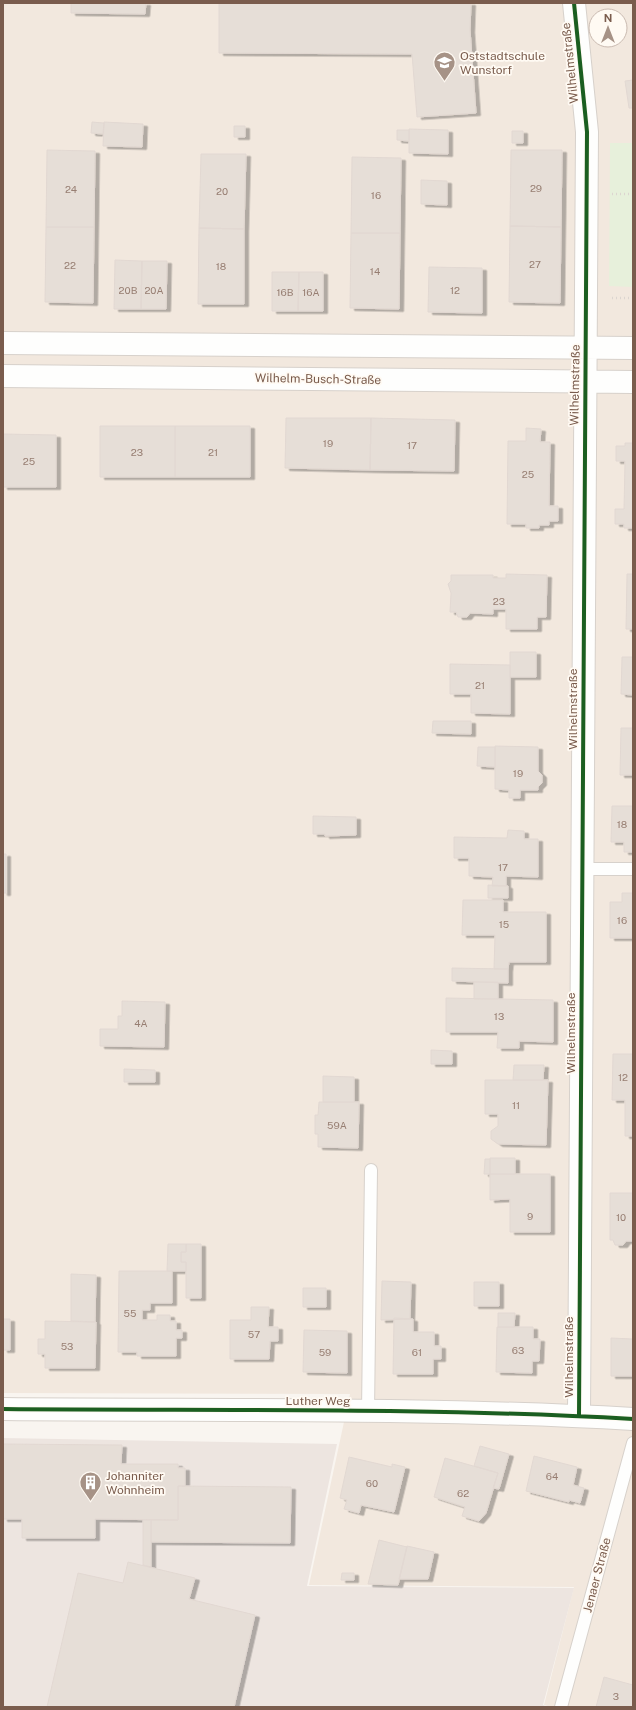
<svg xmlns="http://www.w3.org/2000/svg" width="636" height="1710" font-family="'Public Sans',sans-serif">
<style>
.residential{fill:#f2e8de;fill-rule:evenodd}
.industrial{fill:#ede5e0}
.green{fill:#e7f0db}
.building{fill:#e6ded7;stroke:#e2d8d2;filter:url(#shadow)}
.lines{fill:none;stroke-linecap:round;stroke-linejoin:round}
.service-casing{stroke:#d7d1cb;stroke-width:14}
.minor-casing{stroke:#d7d1cb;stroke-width:24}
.path{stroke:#dcd5d0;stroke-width:2.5;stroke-dasharray:1 3;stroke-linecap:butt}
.service{stroke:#fefefd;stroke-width:12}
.minor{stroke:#fefefd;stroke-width:22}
.cycleway-casing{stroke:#fffaf3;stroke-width:6}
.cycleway{stroke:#1b5e20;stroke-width:4}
.labels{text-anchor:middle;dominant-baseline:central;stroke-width:3.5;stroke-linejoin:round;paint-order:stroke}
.number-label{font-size:10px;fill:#977e72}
.poi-label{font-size:12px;fill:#7a5c4d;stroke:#fffaf3;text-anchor:start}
.street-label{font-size:12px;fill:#7a5c4d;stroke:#fffaf3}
</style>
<defs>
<filter id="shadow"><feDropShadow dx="4.5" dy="2.5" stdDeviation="0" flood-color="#0004"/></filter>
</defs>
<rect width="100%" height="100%" fill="#f9f5f0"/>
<!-- residential -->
<path class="residential" d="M 3,3 L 633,3 L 633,1707 L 551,1707 L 544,1705 L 574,1587 L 309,1585 L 350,1394 L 3,1393 ZM 596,16 L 620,16 L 620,40 L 596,40 Z"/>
<!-- industrial -->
<path class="industrial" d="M 3,1438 L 337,1444 L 307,1586 L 574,1588 L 543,1705 L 548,1707 L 3,1707 Z"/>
<!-- green -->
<path class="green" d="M 610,143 L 633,143 L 633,287 L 609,286 Z"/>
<!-- building -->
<path class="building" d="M 71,3 L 146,3 L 145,14 L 71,13 Z
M 219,3 L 471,3 L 470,30 L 476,113 L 417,117 L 412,54 L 219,53 Z
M 633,80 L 633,108 L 629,108 L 625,81 Z
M 92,122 L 104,123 L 103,134 L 91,133 Z
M 104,122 L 143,124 L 142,147 L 103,146 Z
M 234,126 L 245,126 L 245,137 L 234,137 Z
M 409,129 L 448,130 L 448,154 L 409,153 Z
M 397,130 L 409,130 L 409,141 L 397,140 Z
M 512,131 L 523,131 L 523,143 L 512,143 Z
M 47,150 L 95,151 L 94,227 L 46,227 Z
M 511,150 L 562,150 L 561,227 L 510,226 Z
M 201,154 L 246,154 L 244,229 L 199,228 Z
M 352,157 L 401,158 L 400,233 L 351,233 Z
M 421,180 L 447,181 L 447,205 L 421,204 Z
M 510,226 L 561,227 L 560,303 L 509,302 Z
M 46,227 L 94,227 L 93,303 L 45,302 Z
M 199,228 L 244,229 L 244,304 L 198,304 Z
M 351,233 L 400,233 L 399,309 L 350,308 Z
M 115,260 L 142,261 L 141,309 L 114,309 Z
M 142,261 L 167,261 L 166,309 L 141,309 Z
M 429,267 L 482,268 L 482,313 L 428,312 Z
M 272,272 L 299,272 L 298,311 L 272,311 Z
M 299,272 L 323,272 L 323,311 L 298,311 Z
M 286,418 L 371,418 L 370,470 L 285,468 Z
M 371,418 L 455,420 L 454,471 L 370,470 Z
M 100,426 L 175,426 L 175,477 L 100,477 Z
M 175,426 L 250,426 L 250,477 L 175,477 Z
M 526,428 L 541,429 L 540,442 L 550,442 L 549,506 L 558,506 L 558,521 L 549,521 L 549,525 L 539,525 L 539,528 L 526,528 L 526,524 L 507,524 L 508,441 L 526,441 Z
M 3,434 L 56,435 L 56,487 L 3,487 Z
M 625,443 L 633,443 L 633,528 L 624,528 L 624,524 L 615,524 L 615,509 L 624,509 L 625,461 L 616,461 L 616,446 L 625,446 Z
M 506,574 L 547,575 L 546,617 L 537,617 L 537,629 L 506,629 L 506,609 L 493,609 L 493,614 L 470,613 L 467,617 L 458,617 L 456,612 L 450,612 L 451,593 L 448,584 L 451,581 L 451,575 L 493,575 L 493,578 L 506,578 Z
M 627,574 L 633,574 L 633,629 L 626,629 Z
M 510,652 L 536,652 L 536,677 L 510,677 Z
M 622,657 L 633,657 L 633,695 L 621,694 Z
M 450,664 L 510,665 L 510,714 L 471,713 L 471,694 L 450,694 Z
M 433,721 L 471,721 L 471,734 L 432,733 Z
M 621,728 L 633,728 L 633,775 L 620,775 Z
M 495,746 L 538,747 L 538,771 L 542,775 L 542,783 L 538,787 L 538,790 L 520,790 L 520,798 L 509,798 L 509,790 L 495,789 Z
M 478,747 L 495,747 L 495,767 L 477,766 Z
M 612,806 L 633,806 L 633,852 L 624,852 L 624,842 L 611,842 Z
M 313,816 L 356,817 L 356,835 L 325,836 L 325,834 L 313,834 Z
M 508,830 L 524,831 L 524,839 L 538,839 L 538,877 L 506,876 L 506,886 L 492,886 L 493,877 L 469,876 L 469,858 L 454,858 L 454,837 L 507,838 Z
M 3,854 L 6,854 L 6,893 L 3,893 Z
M 488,885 L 508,886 L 508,898 L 488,898 Z
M 622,893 L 633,893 L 633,938 L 610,938 L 610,902 L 622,902 Z
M 463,900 L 503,900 L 503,912 L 546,912 L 546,962 L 509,962 L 508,969 L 494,969 L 495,935 L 462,935 Z
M 452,968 L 508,969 L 508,983 L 452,981 Z
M 474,982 L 498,982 L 498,999 L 474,999 Z
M 446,998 L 553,1000 L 553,1042 L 519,1041 L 519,1048 L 497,1048 L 498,1032 L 446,1032 Z
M 122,1001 L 165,1002 L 164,1047 L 100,1046 L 100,1029 L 118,1029 L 118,1016 L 122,1016 Z
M 431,1050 L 452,1051 L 452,1064 L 431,1064 Z
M 613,1054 L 633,1054 L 633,1136 L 625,1136 L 625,1100 L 612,1100 Z
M 514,1065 L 544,1065 L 543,1080 L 513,1080 Z
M 124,1069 L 155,1070 L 155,1082 L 124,1082 Z
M 323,1076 L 354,1077 L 354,1102 L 323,1102 Z
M 485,1080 L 548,1080 L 546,1145 L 498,1144 L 491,1139 L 491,1131 L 498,1126 L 498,1114 L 485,1114 Z
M 319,1102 L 359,1102 L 358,1148 L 318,1147 L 318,1134 L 315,1134 L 315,1115 L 318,1115 Z
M 490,1158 L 515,1158 L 515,1174 L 490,1174 Z
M 485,1159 L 490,1159 L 490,1174 L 484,1174 Z
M 490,1174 L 550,1174 L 550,1232 L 510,1232 L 510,1199 L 490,1200 Z
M 610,1193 L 633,1193 L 633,1241 L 626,1241 L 623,1245 L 615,1245 L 613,1240 L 610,1240 Z
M 168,1244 L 186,1244 L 186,1252 L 181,1252 L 181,1262 L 186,1262 L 186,1271 L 167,1271 Z
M 186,1244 L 201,1244 L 201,1298 L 186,1298 L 186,1262 L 181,1262 L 181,1252 L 186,1252 Z
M 119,1271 L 172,1271 L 172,1303 L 150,1303 L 150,1310 L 142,1310 L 142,1320 L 157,1320 L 157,1315 L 170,1315 L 170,1321 L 176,1321 L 176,1330 L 182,1330 L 182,1338 L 176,1338 L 176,1356 L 137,1356 L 137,1352 L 118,1352 Z
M 71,1274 L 96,1275 L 95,1322 L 71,1321 Z
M 382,1281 L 411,1282 L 410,1319 L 381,1320 Z
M 474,1282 L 499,1282 L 499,1306 L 474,1306 Z
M 303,1288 L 326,1288 L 326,1307 L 303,1307 Z
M 251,1307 L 269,1307 L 268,1327 L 278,1327 L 278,1341 L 270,1341 L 269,1359 L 230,1359 L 230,1320 L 251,1320 Z
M 498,1313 L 515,1313 L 514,1327 L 498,1327 Z
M 394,1318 L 413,1319 L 413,1332 L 434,1332 L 434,1346 L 441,1346 L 441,1359 L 433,1359 L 433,1374 L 393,1374 Z
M 3,1319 L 10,1319 L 10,1350 L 3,1350 Z
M 45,1321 L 96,1322 L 95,1368 L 45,1368 L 45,1354 L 38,1354 L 38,1339 L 45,1339 Z
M 497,1327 L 533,1327 L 533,1339 L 540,1339 L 539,1361 L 532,1361 L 532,1373 L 496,1372 Z
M 304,1330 L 347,1331 L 347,1373 L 303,1372 Z
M 611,1338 L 633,1339 L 633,1376 L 611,1376 Z
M 3,1444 L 122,1445 L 121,1464 L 178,1464 L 178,1468 L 185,1468 L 185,1486 L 178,1486 L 178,1520 L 95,1519 L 95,1538 L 22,1538 L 22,1519 L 3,1519 Z
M 480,1446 L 509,1454 L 499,1489 L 493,1488 L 498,1473 L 474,1466 Z
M 534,1456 L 577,1467 L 573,1485 L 584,1488 L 580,1503 L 569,1500 L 569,1502 L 526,1491 Z
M 349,1457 L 392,1467 L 392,1464 L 405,1467 L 394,1512 L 361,1505 L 359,1513 L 344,1509 L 347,1500 L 340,1498 Z
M 445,1458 L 498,1473 L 486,1513 L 479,1521 L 462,1516 L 465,1507 L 434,1497 Z
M 178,1486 L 291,1487 L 290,1543 L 151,1542 L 151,1520 L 178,1520 Z
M 143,1520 L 151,1520 L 151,1567 L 143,1565 Z
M 379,1540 L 407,1547 L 398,1585 L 368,1584 Z
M 407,1546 L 434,1552 L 428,1579 L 399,1579 Z
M 128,1562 L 195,1578 L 189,1599 L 255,1615 L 234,1707 L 47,1707 L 78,1573 L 123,1583 Z
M 342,1573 L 354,1573 L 354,1580 L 341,1580 Z
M 604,1677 L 633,1685 L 633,1707 L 596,1707 Z"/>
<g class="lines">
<defs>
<path id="service" d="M 582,869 L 633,869
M 368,1412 L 371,1170
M 561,1707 L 633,1443"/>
<path id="minor" d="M 574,3 L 587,132 L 579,1416
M 3,343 L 633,348
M 3,376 L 633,382
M 3,1409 C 213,1411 423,1407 633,1419"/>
</defs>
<!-- service casing -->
<use href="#service" class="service-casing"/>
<!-- minor casing -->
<use href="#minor" class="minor-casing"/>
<!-- path -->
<path class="path" d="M 612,194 L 633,194
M 612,298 L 633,298"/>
<!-- service -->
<use href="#service" class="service"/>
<!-- minor -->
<use href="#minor" class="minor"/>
<defs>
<path id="cycleway" d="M 574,3 L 587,132 L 579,1416
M 3,1409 C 213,1411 423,1407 633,1419"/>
</defs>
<!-- cycleway casing -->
<use href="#cycleway" class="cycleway-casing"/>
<!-- cycleway -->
<use href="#cycleway" class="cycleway"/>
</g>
<!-- icons -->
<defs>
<symbol id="school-pin" viewBox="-11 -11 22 30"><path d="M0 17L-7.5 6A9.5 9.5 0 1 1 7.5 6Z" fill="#a69286" stroke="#fffaf3"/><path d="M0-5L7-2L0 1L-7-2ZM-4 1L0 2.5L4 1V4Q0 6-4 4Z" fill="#fff"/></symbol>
<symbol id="building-pin" viewBox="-11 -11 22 30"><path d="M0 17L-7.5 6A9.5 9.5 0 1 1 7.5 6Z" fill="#a69286" stroke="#fffaf3"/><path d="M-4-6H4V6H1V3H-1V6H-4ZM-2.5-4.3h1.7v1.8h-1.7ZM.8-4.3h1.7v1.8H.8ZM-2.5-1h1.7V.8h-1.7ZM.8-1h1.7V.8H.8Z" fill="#fff"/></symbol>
</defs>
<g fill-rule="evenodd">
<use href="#school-pin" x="432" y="50" width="25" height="34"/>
<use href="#building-pin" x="78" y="1470" width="25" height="34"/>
</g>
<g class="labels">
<!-- number labels -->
<g class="number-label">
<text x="536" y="188">29</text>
<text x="71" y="189">24</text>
<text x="222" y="191">20</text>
<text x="376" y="195">16</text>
<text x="535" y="264">27</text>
<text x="70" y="265">22</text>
<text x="221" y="266">18</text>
<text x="375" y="271">14</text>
<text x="128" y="290">20B</text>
<text x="154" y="290">20A</text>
<text x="455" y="290">12</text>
<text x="285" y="292">16B</text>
<text x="311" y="292">16A</text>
<text x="328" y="443">19</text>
<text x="412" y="445">17</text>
<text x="137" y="452">23</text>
<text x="213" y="452">21</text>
<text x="29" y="461">25</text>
<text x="528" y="474">25</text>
<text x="499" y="601">23</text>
<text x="480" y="685">21</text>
<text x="518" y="773">19</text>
<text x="622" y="824">18</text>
<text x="503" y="867">17</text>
<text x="622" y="920">16</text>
<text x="504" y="924">15</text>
<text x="499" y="1016">13</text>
<text x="141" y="1023">4A</text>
<text x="623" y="1077">12</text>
<text x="516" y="1105">11</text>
<text x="337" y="1125">59A</text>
<text x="530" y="1216">9</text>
<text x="621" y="1217">10</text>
<text x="130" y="1313">55</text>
<text x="254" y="1334">57</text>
<text x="67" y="1346">53</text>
<text x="518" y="1350">63</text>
<text x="325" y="1352">59</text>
<text x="417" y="1352">61</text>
<text x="552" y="1476">64</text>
<text x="372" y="1483">60</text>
<text x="463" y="1493">62</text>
<text x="616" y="1696">3</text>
</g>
<!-- poi labels -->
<g class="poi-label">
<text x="460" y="56">Oststadtschule<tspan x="460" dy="14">Wunstorf</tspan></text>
<text x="106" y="1476">Johanniter<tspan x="106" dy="14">Wohnheim</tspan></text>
</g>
<!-- street labels -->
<g class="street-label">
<text transform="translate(570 63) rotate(-96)">Wilhelmstraße</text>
<text transform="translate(318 379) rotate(1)">Wilhelm-Busch-Straße</text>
<text transform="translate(575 385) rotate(-89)">Wilhelmstraße</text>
<text transform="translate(573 709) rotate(-90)">Wilhelmstraße</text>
<text transform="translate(571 1033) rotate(-90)">Wilhelmstraße</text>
<text transform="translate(569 1357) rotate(-90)">Wilhelmstraße</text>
<text x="318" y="1401">Luther Weg</text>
<text transform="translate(597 1575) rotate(-75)">Jenaer Straße</text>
</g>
</g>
<!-- border -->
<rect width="636" height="1710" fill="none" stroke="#7a5c4d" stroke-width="8"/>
<!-- north arrow -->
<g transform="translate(608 28)"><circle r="19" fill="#fffaf3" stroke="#cabbb1"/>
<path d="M0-3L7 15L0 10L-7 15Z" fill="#a69286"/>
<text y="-6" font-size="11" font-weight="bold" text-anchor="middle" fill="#7a5c4d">N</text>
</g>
</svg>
